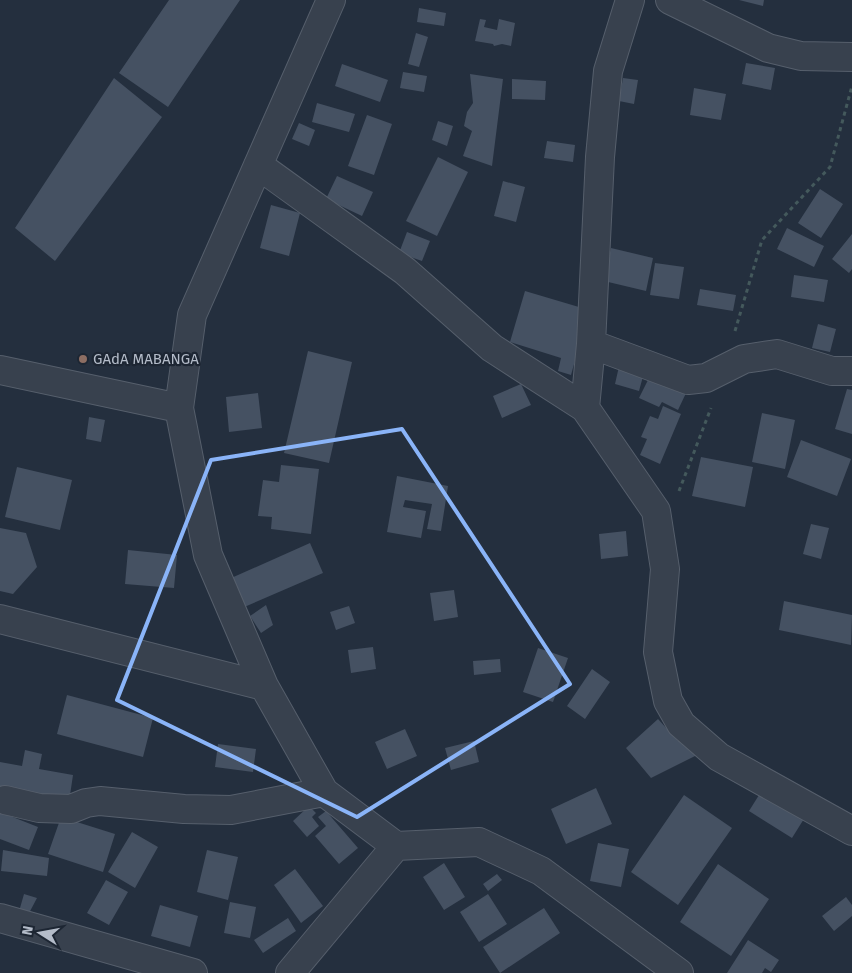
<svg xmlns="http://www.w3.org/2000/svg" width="852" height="973" font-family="'Fira Sans',sans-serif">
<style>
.building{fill:#455162}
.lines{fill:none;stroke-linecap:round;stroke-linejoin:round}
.minor-casing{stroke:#565f6c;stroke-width:30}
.path{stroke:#44595c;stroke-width:3;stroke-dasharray:4 4;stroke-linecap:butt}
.minor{stroke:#38414e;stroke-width:28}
.marked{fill:none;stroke:#8ab4f8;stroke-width:4;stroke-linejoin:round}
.education-dot{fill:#8d6e63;stroke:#1d2633;stroke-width:2}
.labels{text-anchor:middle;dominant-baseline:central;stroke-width:4.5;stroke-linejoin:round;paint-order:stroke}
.poi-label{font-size:15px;fill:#b4bcc9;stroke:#1d2633;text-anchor:start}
</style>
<rect width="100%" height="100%" fill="#242f3e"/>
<!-- building -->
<path class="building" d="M 169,0 L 240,0 L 168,107 L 119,73 Z
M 739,0 L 764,0 L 763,6 Z
M 419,8 L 446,13 L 444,26 L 417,22 Z
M 480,19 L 486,20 L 484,27 L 497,30 L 499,19 L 515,23 L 511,46 L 502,44 L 494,46 L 493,44 L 475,41 Z
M 416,33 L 428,37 L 419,67 L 408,64 Z
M 746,63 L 775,68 L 771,90 L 742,84 Z
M 342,64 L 388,80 L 380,102 L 335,86 Z
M 403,72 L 427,76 L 424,92 L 400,88 Z
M 470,74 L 503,79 L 492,166 L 463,156 L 472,131 L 464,126 L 467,112 L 473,103 Z
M 114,78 L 162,117 L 55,261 L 15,228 Z
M 623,78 L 638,80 L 634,104 L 619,101 Z
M 512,79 L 546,81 L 545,100 L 512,99 Z
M 694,88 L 726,94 L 721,120 L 690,115 Z
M 317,103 L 355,114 L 349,132 L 312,122 Z
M 367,115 L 392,124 L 374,175 L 348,166 Z
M 438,121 L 453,126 L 447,146 L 432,140 Z
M 299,123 L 315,130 L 309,146 L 292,139 Z
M 547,141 L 575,145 L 573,162 L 544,158 Z
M 438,157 L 468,172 L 437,236 L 406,221 Z
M 337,176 L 373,192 L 362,216 L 326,199 Z
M 503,181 L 525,187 L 516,222 L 494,216 Z
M 820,189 L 843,204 L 821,238 L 798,223 Z
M 271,205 L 300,213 L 289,256 L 260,248 Z
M 787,228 L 824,246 L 814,267 L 777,249 Z
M 407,232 L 430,241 L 422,261 L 399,253 Z
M 852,234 L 852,269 L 849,273 L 832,259 Z
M 611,248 L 653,258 L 646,291 L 604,281 Z
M 655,263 L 684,267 L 679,299 L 650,295 Z
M 794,275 L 828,280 L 824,302 L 791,297 Z
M 700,289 L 736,295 L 733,311 L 697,305 Z
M 525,291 L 589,310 L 571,375 L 558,371 L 561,358 L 510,342 Z
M 818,324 L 836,329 L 830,352 L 812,348 Z
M 308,351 L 352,362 L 329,463 L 284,453 Z
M 620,362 L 645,369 L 639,391 L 615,384 Z
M 651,374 L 687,391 L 678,410 L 662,402 L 659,407 L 639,398 Z
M 521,384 L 531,405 L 502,418 L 493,396 Z
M 847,389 L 852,390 L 852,434 L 835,429 Z
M 258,393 L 262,428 L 229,432 L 226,397 Z
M 663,406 L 681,414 L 660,464 L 640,455 L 647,439 L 641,437 L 650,416 L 658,419 Z
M 762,413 L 795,420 L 785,469 L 752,462 Z
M 89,417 L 105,420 L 101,442 L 86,439 Z
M 801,440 L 851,459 L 837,496 L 787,477 Z
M 701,457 L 753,467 L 745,507 L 692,496 Z
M 281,465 L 319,469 L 311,534 L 271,529 L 272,517 L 258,516 L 263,480 L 279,482 Z
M 17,467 L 72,480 L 60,530 L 5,517 Z
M 397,476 L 448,486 L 441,531 L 427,529 L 432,504 L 405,500 L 403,507 L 426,511 L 421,538 L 387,532 Z
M 811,524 L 829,528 L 821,559 L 803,554 Z
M 0,528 L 26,533 L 37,567 L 13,594 L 0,591 Z
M 626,531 L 628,556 L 601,559 L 599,534 Z
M 310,543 L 323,573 L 242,608 L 229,579 Z
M 128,550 L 177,555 L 174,588 L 125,584 Z
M 454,590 L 458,617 L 434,621 L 430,593 Z
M 784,601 L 852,615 L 851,645 L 779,630 Z
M 266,605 L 273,625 L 261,633 L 250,616 Z
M 349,606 L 355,623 L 336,630 L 330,612 Z
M 373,647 L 376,669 L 351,673 L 348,650 Z
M 538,648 L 568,658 L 553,702 L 523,692 Z
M 500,659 L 501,672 L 474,675 L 473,661 Z
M 592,669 L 610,682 L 585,719 L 567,706 Z
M 67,695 L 153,718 L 143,757 L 57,734 Z
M 658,719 L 678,741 L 690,735 L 699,754 L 651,778 L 626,748 Z
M 405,729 L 417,756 L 387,769 L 375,742 Z
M 474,741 L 479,762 L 451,770 L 445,748 Z
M 218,744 L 256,749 L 253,772 L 215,767 Z
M 25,750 L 42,754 L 39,769 L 73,775 L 69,802 L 0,789 L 0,762 L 22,766 Z
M 764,787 L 807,814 L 792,838 L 749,811 Z
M 596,788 L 612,824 L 566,844 L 551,809 Z
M 684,795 L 732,828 L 678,905 L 631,872 Z
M 309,806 L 316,813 L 312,817 L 319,826 L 307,837 L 293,821 Z
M 326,811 L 358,848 L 339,864 L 315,836 L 326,826 L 318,817 Z
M 0,812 L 38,827 L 29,850 L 0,839 Z
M 61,817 L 115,834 L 103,872 L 48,854 Z
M 132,832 L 158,847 L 135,888 L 108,872 Z
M 598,843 L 629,849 L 621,887 L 590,881 Z
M 3,850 L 49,858 L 47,876 L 1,871 Z
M 207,850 L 238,857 L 228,900 L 197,892 Z
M 444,863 L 465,897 L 444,910 L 423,877 Z
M 718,864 L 769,899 L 731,956 L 680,922 Z
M 295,869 L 323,906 L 301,923 L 274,885 Z
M 497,874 L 502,880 L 488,891 L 483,884 Z
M 106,880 L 128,892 L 109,925 L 87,913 Z
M 24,894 L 37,898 L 27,917 L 18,915 Z
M 488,894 L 507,924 L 479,942 L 460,912 Z
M 846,897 L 852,905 L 852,916 L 834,931 L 822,916 Z
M 230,902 L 256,907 L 250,938 L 224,933 Z
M 160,905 L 198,916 L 190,947 L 151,936 Z
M 544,908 L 560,933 L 500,973 L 483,947 Z
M 288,918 L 296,931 L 263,953 L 254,940 Z
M 748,940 L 779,960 L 771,972 L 765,968 L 762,973 L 727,973 Z"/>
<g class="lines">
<defs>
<path id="minor" d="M 331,0 L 192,315 L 179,408 L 208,555 L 264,686 L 324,792 L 396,846
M 670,0 L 768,48 L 801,56 L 852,57
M 258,165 L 405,271 L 492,348 L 585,408 L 656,511 L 665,569 L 658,652 L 668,701 L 681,724 L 719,757 L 852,831
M 591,344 L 688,380 L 706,378 L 744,359 L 777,354 L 832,371 L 852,371
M 0,370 L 179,408
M 585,408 L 591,344 L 600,157 L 608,71 L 630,0
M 0,619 L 264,686
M 5,800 L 39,808 L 71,809 L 86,803 L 100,801 L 184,809 L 231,810 L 324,792
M 0,918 L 193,973
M 290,973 L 396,846 L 479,842 L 541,871 L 679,973"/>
</defs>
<!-- minor casing -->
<use href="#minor" class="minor-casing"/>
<!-- path -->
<path class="path" d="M 735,331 L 762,240 L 830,167 L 852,86
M 679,491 L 711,408"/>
<!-- minor -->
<use href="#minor" class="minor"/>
</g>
<!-- marked area -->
<path class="marked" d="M 402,429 L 570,684 L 357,817 L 117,700 L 211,460 Z"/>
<!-- markers -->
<circle class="education-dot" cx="83" cy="359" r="5"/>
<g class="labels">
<!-- poi labels -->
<g class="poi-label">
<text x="93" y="359">GAdA MABANGA</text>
</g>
</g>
<!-- north arrow -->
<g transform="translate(40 933) rotate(281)" stroke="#1d2633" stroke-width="4" paint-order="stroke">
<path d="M0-4L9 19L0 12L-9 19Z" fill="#b4bcc9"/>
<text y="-8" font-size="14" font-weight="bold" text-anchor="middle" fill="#b4bcc9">N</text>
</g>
</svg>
